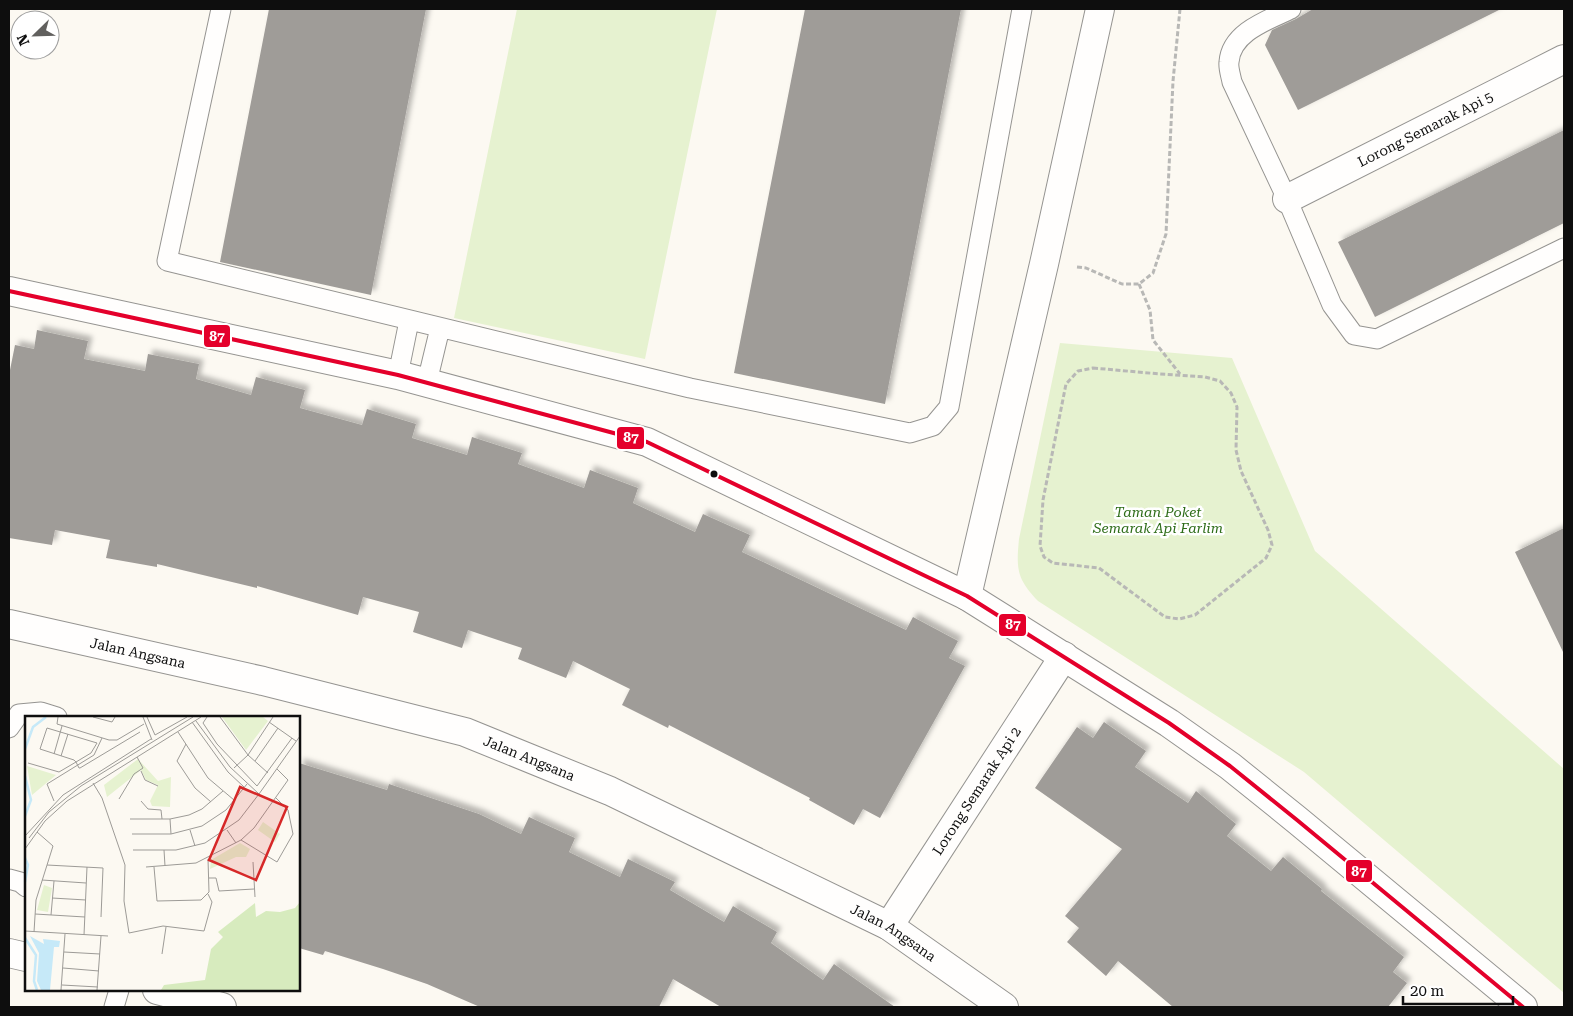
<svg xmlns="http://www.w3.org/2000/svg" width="1573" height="1016" font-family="'Roboto Serif',serif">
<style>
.green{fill:#e6f2d0}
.building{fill:#9f9c98;filter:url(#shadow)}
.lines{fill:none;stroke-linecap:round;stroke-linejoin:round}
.service-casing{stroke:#959491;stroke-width:21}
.minor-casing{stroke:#959491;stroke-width:30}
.path{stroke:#b8b8b6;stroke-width:3;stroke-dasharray:5 2.5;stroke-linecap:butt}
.service{stroke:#fffefd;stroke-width:19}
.minor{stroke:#fffefd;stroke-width:28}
.bus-1-casing{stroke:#fff;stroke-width:8}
.bus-1{stroke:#e4002b;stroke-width:4}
.bus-dot{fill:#0e0e0e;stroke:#fff;stroke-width:2}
.labels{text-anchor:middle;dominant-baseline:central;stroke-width:5;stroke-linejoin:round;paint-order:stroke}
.street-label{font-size:14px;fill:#0e0e0e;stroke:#fff}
.park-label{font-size:14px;font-style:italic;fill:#2d6c18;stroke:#fff}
.inset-river{fill:none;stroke:#c6e9f8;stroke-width:2.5}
.inset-road{fill:none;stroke:#9d9b97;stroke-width:1}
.view{fill:#d62828;fill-opacity:0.15;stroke:#d62828;stroke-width:2.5}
.inset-edge{fill:none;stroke:#0e0e0e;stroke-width:2.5}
.line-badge{stroke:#fff;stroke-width:2}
.badge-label{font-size:14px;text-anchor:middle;font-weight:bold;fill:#fff}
</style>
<defs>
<filter id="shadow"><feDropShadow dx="4.5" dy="-4.5" stdDeviation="2.5" flood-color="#0004"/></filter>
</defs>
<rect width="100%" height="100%" fill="#fcf9f2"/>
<!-- green -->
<path class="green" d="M 517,9 L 717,9 L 645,359 L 454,318 Z
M 1060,343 L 1232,358 L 1315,551 L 1564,769 L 1564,993 L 1304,772 L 1038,601 C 1017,579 1016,569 1019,539 Z"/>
<!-- building -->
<path class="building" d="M 269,9 L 426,9 L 371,295 L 220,262 Z
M 805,9 L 961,9 L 885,404 L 734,373 Z
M 1313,9 L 1501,9 L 1298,110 L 1265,45 L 1272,30 L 1296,19 Z
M 1564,130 L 1564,223 L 1375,317 L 1338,242 Z
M 37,330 L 88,341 L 84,359 L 145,371 L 148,354 L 199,364 L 196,379 L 251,395 L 256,377 L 305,390 L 300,408 L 362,425 L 367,409 L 416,424 L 412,438 L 467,455 L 472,437 L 522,453 L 518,464 L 584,488 L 590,470 L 638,488 L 633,503 L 695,532 L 703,514 L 750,535 L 742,552 L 906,630 L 913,617 L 958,641 L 949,658 L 965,666 L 880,818 L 863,809 L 854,825 L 809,800 L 810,798 L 737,760 L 669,725 L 668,728 L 622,705 L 630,689 L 573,661 L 566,678 L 518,659 L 522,648 L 468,630 L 462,648 L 413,632 L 419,612 L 363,597 L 358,615 L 257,586 L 257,588 L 157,564 L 157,567 L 106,558 L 110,540 L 55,530 L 52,545 L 9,538 L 9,375 L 15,345 L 34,349 Z
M 1564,528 L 1564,654 L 1515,552 Z
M 1104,722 L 1146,751 L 1135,767 L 1188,803 L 1196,791 L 1236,824 L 1227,836 L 1271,871 L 1283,857 L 1322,889 L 1321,891 L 1404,957 L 1393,972 L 1407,983 L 1388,1007 L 1173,1007 L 1118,961 L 1106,976 L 1067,942 L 1079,928 L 1065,916 L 1122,849 L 1035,788 L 1077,727 L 1093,738 Z
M 299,763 L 387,790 L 389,784 L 479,814 L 521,834 L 529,817 L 575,838 L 569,852 L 620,877 L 628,859 L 675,882 L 670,890 L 724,922 L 733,906 L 777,932 L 771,943 L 823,980 L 834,964 L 895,1007 L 721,1007 L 673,979 L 659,1007 L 480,1007 L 427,984 L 383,969 L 325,951 L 323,955 L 299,948 Z"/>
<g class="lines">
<defs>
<path id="service" d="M 221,9 L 167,261 L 690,388 L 910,433 L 933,426 L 949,407 L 1022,9
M 1291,9 C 1268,20 1231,32 1229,62 C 1228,68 1231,76 1232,82 L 1287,199 L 1332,305 L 1354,335 L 1377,339 L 1564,248
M 398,375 L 409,321
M 427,382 L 440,328
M 9,728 L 19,714 L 41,712 L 57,717
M 9,879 L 20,882 L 26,887
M 114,1007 L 119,990"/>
<g id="minor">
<path id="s1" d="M 1287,199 L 1564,59"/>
<path d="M 9,291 L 398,375 L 647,442 L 967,596 L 1169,723 L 1230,766 L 1297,820 L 1523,1007"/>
<path d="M 967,596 L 1044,264 L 1100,9"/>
<path id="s2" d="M 9,624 L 263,681 L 465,732 L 610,791 L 889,926 L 1004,1007"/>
<path id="s3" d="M 889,926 L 1064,656"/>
<path d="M 9,953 L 26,957"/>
<path d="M 157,990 L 222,1007"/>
</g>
</defs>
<!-- service casing -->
<use href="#service" class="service-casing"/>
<!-- minor casing -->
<use href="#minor" class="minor-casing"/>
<!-- path -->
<path class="path" d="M 1077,267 L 1086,268 L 1122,284 L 1139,284 L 1153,273 L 1166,234 L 1173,81 L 1180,9
M 1139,284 L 1150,310 L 1153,340 L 1180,374
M 1093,368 L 1160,374 L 1205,377 L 1220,381 L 1231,393 L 1237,407 L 1236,450 L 1241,471 L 1268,530 L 1272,545 L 1266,558 L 1195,615 L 1179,619 L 1165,617 L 1099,568 L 1053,563 L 1044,557 L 1040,546 L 1043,500 L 1066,384 L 1078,371 Z"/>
<!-- service -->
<use href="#service" class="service"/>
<!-- minor -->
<use href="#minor" class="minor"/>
<defs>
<path id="bus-1" d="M 9,291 L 398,375 L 647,442 L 967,596 L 1169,723 L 1230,766 L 1297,820 L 1523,1007"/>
</defs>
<!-- bus-1 casing -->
<use href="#bus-1" class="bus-1-casing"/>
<!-- bus-1 -->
<use href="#bus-1" class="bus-1"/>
</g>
<!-- markers -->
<circle class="bus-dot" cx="714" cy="474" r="4.5"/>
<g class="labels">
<!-- street labels -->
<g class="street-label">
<text stroke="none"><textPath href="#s1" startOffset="155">Lorong Semarak Api 5</textPath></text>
<text stroke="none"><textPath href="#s2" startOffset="132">Jalan Angsana</textPath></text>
<text stroke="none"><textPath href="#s2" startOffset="538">Jalan Angsana</textPath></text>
<text stroke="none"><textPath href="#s3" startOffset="161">Lorong Semarak Api 2</textPath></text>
<text stroke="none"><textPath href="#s2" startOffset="942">Jalan Angsana</textPath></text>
</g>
<!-- park labels -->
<g class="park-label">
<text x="1158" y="512">Taman Poket<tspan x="1158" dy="16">Semarak Api Farlim</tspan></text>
</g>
</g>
<!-- overview -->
<g transform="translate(25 716)">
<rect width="275" height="275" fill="#fcf9f2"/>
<path d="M 197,1 L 238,1 L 243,5 L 221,34 ZM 113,43 L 133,65 L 146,61 L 145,91 L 127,90 L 125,85 L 133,69 L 121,64 L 116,54 L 82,81 L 79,69 ZM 2,50 L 31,59 L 7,79 ZM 238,106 L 255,118 L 250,126 L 233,114 ZM 215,127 L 225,133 L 221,141 L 211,141 L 185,153 L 186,144 ZM 19,169 L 27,172 L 23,196 L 12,194 Z" fill="#e6f2d0"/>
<path d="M 275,186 L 275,274 L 136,274 L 139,269 L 180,264 L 186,233 L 198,221 L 193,216 L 230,187 L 231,201 L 241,195 L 255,196 L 270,192 Z" fill="#d7ebbe"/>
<path d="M 5,220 L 19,228 L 18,223 L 35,225 L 34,231 L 29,231 L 25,274 L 16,274 L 12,265 L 14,237 Z" fill="#c6e9f8"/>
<path class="inset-river" d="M 0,33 L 8,11 L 21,1M 0,60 L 6,84 L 0,100M 0,142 L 3,149 L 0,166M 0,222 L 11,239 L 9,265 L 12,274"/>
<path class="inset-road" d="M 33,1 L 32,8 L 84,24 L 92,24 L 119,8M 68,1 L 87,6 L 90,1M 118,1 L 127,24M 122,1 L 130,19 L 162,1M 182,1 L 178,7 L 192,28 L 232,70 L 267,22M 195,1 L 223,39 L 243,57M 171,5 L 205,51 L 234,78 L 275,20M 167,6 L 203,56 L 219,71M 244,6 L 271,25M 153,16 L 183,62 L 209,84M 161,28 L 152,45 L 170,72 L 186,86M 29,38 L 37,10M 36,40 L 43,18M 230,45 L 253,12M 3,47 L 34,56 L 51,46 L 66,37 L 72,27 L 22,12 L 15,33 L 49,44 L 51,46 L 54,52 L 55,52 L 115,16M 209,52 L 223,39 L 248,1M 116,55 L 120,64 L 133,70M 68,67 L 77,82 L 100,149 L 99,185 L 104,217 L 138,210 L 179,215 L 187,186 L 183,178M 94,83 L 109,58 L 118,52 L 112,41M 29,85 L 22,68 L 69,39 L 77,22M 116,85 L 123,93 L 136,94 L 137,103M 105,103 L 145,103 L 164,99 L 177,93 L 198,75M 145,103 L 146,118M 165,114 L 170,130M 202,114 L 211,127M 107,118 L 146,118 L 177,110 L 201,94 L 222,68M 0,120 L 38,79 L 126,23M 4,122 L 24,96 L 56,70 L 168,1M 216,124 L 252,146 L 268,118 L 263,94 L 251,82M 0,133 L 20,105 L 42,85 L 176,1M 108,134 L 151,134 L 180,127 L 214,104 L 234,78M 139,134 L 140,150M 228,146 L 230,181M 22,149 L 78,152 L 76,201M 121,151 L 171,147 L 216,124 L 229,112 L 263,64 L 252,53M 129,151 L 132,185 L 176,184 L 184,176 L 183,143M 184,162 L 191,162 L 194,175 L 229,173M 17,164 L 61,167M 27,182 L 61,184M 10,198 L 60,201M 26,199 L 29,165M 0,215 L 83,220M 9,216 L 11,184 L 28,130 L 12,116M 59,219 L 62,151M 0,235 L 0,272M 39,236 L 75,238M 137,238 L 141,211M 38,252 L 74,255M 37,269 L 73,271M 36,274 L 40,218M 72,274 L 76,220"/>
<path class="view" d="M 215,71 L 262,91 L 231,164 L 184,144 Z"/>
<rect width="275" height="275" class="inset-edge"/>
</g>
<g class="line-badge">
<rect x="203" y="324" width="28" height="24" rx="5" fill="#e4002b"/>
<rect x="616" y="426" width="29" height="24" rx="5" fill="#e4002b"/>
<rect x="998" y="613" width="29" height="24" rx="5" fill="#e4002b"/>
<rect x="1345" y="859" width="28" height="24" rx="5" fill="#e4002b"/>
</g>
<g class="badge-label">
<text x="217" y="341">87</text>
<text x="631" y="442">87</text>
<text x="1013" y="629">87</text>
<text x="1359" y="876">87</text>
</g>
<!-- border -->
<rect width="1573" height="1016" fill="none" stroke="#0e0e0e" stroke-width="20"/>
<!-- north arrow -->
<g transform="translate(35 35) rotate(247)"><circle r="24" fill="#ffffff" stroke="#9f9f9f"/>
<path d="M0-4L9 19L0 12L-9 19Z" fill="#61605e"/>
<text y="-8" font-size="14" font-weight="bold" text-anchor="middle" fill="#0e0e0e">N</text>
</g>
<!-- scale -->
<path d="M1403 996v8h110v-8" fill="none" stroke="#0e0e0e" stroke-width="2.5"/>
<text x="1410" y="996" font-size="15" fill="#0e0e0e" stroke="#ffffff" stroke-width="4" paint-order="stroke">20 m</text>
</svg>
